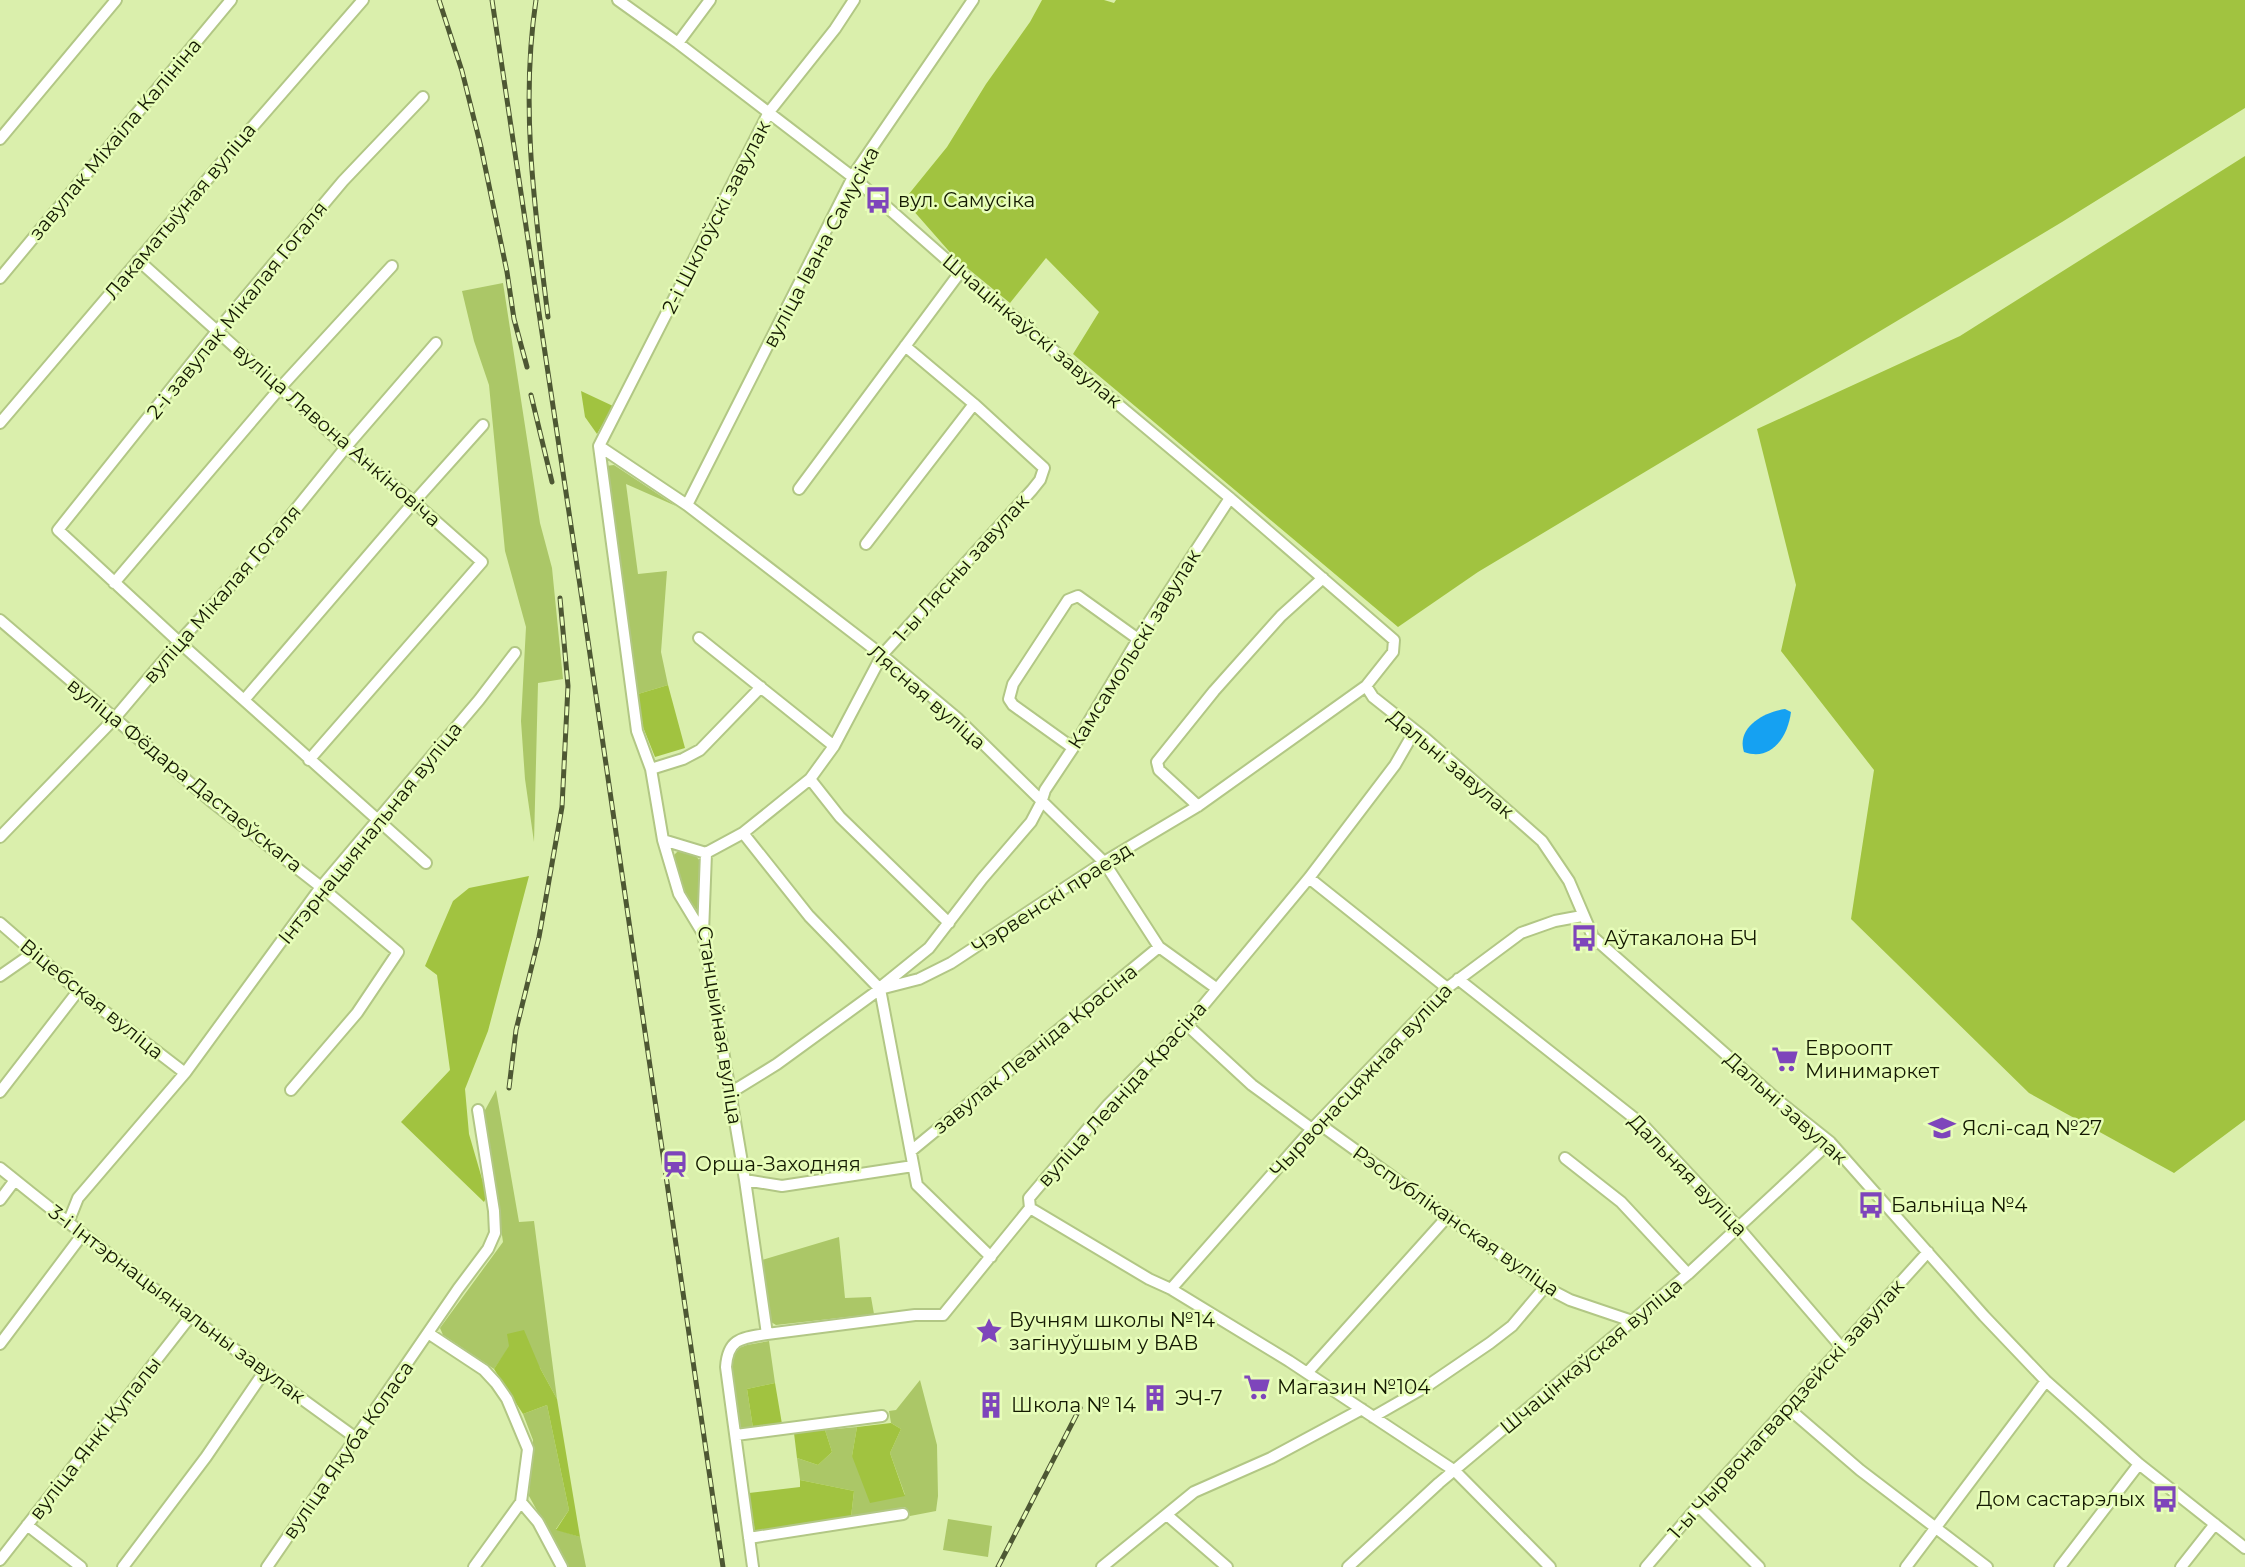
<svg xmlns="http://www.w3.org/2000/svg" width="2245" height="1567" font-family="Montserrat,sans-serif">
<style>
.green{fill:#abc767}
.forest{fill:#a1c340}
.water{fill:#15a1f2}
.lines{fill:none;stroke-linecap:round;stroke-linejoin:round}
.minor-casing{stroke:#b2c785;stroke-width:14}
.minor{stroke:#fff;stroke-width:10}
.rail-casing{stroke:#4d5733;stroke-width:5}
.rail{stroke:#e7fdb9;stroke-width:3;stroke-dasharray:9;stroke-linecap:butt}
.labels{text-anchor:middle;dominant-baseline:central;stroke-width:5;stroke-linejoin:round;paint-order:stroke}
.street-label{font-size:20px;fill:#141a02;stroke:#e7fdb9}
.poi-label{font-size:20px;fill:#141a02;stroke:#e7fdb9;text-anchor:start}
</style>
<rect width="100%" height="100%" fill="#daefac"/>
<!-- green -->
<path class="green" d="M 503,283 L 540,523 L 552,568 L 563,679 L 538,683 L 534,842 L 525,779 L 521,721 L 526,627 L 505,551 L 489,385 L 474,341 L 462,291 Z
M 614,465 L 676,506 L 626,484 L 638,574 L 667,571 L 661,652 L 668,685 L 638,694 L 605,466 Z
M 679,850 L 695,855 L 700,861 L 699,913 L 685,894 L 674,855 Z
M 496,1090 L 519,1222 L 534,1221 L 557,1399 L 540,1368 L 510,1346 L 494,1369 L 443,1335 L 440,1328 L 503,1242 L 484,1112 Z
M 839,1237 L 845,1298 L 871,1297 L 874,1314 L 776,1325 L 771,1322 L 762,1260 Z
M 769,1341 L 775,1383 L 747,1389 L 753,1428 L 741,1429 L 730,1367 L 736,1349 L 747,1345 Z
M 920,1380 L 937,1445 L 938,1496 L 936,1511 L 910,1516 L 905,1507 L 851,1517 L 854,1491 L 800,1480 L 797,1458 L 818,1465 L 832,1452 L 825,1430 L 857,1427 L 852,1456 L 905,1495 L 890,1453 L 901,1429 L 891,1423 L 889,1411 L 896,1410 Z
M 547,1405 L 569,1510 L 556,1529 L 580,1537 L 586,1567 L 568,1567 L 529,1496 L 533,1440 L 523,1414 Z
M 948,1519 L 992,1526 L 988,1557 L 943,1550 Z"/>
<!-- forest -->
<path class="forest" d="M 1042,0 L 1104,0 L 1114,3 L 1116,0 L 2245,0 L 2245,108 L 2062,222 L 1478,572 L 1398,627 L 1073,354 L 1099,312 L 1046,258 L 1010,303 L 955,258 L 904,200 L 947,147 L 986,84 L 1030,22 Z
M 2245,156 L 2245,1120 L 2174,1173 L 2029,1093 L 1851,919 L 1874,770 L 1781,651 L 1796,585 L 1757,429 L 1960,336 Z
M 581,391 L 613,406 L 597,434 L 585,417 Z
M 668,685 L 685,748 L 655,757 L 643,727 L 638,694 Z
M 529,876 L 488,1031 L 465,1089 L 469,1134 L 487,1196 L 484,1202 L 401,1122 L 450,1070 L 437,975 L 425,966 L 453,901 L 469,888 Z
M 524,1330 L 540,1368 L 557,1399 L 580,1537 L 556,1530 L 569,1510 L 547,1405 L 523,1414 L 494,1369 L 509,1346 L 507,1334 Z
M 775,1383 L 782,1424 L 753,1428 L 747,1389 Z
M 891,1423 L 901,1429 L 890,1453 L 905,1496 L 870,1503 L 852,1456 L 857,1427 Z
M 825,1430 L 832,1452 L 818,1465 L 797,1458 L 794,1433 Z
M 800,1480 L 854,1491 L 851,1517 L 755,1532 L 749,1493 L 800,1487 Z"/>
<!-- water -->
<path class="water" d="M 1785,709 L 1791,712 C 1788,736 1772,762 1744,752 C 1736,727 1764,712 1785,709 Z"/>
<g class="lines">
<defs>
<path id="minor" d="M 618,0 L 678,43 L 854,178 L 973,283 L 1230,498 L 1394,640 L 1393,652 L 1366,686 L 1198,806 L 1104,862 L 951,963 L 919,979 L 880,989 L 777,1064 L 730,1093
M 678,43 L 710,0
M 423,97 L 343,181 L 217,331 L 58,530 L 179,642 L 426,863
M 0,139 L 116,0
M 138,260 L 346,447 L 414,502 L 482,562 L 309,760
M 0,278 L 231,0
M 0,423 L 234,148 L 363,0
M 599,446 L 687,505 L 882,655 L 957,718 L 1104,862 L 1159,947 L 1216,988
M 599,446 L 769,112 L 835,29 L 854,0
M 599,446 L 637,731 L 651,769 L 663,840 L 679,894 L 702,932
M 799,489 L 961,271
M 687,505 L 856,171 L 973,0
M 866,544 L 974,404
M 114,583 L 280,388 L 392,266
M 0,620 L 211,801 L 321,887 L 398,952 L 357,1013 L 291,1090
M 699,638 L 834,746
M 1366,686 L 1373,697 L 1426,739 L 1542,841 L 1569,881 L 1593,937 L 1781,1103 L 1830,1142 L 1984,1316 L 2046,1381 L 2139,1464 L 2245,1548
M 244,700 L 414,502 L 483,425
M 1073,748 L 1013,705 L 1009,699 L 1013,684 L 1068,600 L 1078,596 L 1138,639
M 651,769 L 683,759 L 700,750 L 761,687
M 810,779 L 840,817 L 949,923
M 1198,806 L 1159,770 L 1157,762 L 1214,691 L 1281,616 L 1323,578
M 743,833 L 809,916 L 880,989
M 0,837 L 114,719 L 179,642 L 262,551 L 346,447 L 436,343
M 663,840 L 706,853
M 1309,878 L 1447,988
M 0,923 L 78,991 L 185,1073
M 0,976 L 33,953
M 1458,979 L 1643,1125 L 1738,1227 L 1842,1348
M 882,986 L 929,948 L 982,879 L 1031,822 L 1041,803 L 1045,790 L 1073,748 L 1138,639 L 1230,498
M 880,989 L 917,1185 L 991,1257
M 1187,1025 L 1252,1085 L 1312,1129
M 0,1092 L 78,991
M 1318,1123 L 1545,1287 L 1570,1300 L 1632,1321
M 911,1151 L 1159,947
M 1565,1158 L 1621,1202 L 1688,1274
M 0,1168 C 116,1262 235,1351 356,1438
M 745,1180 L 782,1186 L 913,1166
M 0,1200 L 15,1180
M 1030,1208 L 1149,1279 L 1171,1289 L 1289,1361 L 1455,1471 L 1550,1567
M 68,1223 L 78,1198 L 185,1073 L 321,887 L 479,700 L 515,653
M 1171,1289 L 1312,1129 L 1447,988 L 1521,933 L 1555,921 L 1582,916
M 428,1333 L 484,1370 L 496,1383 L 507,1399 L 528,1449 L 521,1502 L 474,1567
M 767,1334 L 915,1315 L 943,1315 L 1030,1208 L 1029,1198 L 1107,1106 L 1187,1025 L 1309,878 L 1395,765 L 1414,732
M 0,1344 L 82,1235
M 1307,1373 L 1448,1216
M 1788,1408 L 1860,1470 L 1987,1567
M 1373,1417 L 1427,1386 L 1490,1343 L 1512,1326 L 1545,1287
M 736,1435 L 882,1416
M 521,1502 L 538,1522 L 562,1567
M 1698,1506 L 1759,1567
M 1167,1515 L 1227,1567
M 27,1525 L 81,1567
M 749,1538 L 903,1514
M 0,1560 L 190,1317
M 123,1567 L 206,1457 L 264,1372
M 267,1567 L 458,1289 L 488,1249 L 495,1233 L 494,1211 L 478,1110
M 753,1567 L 726,1367 C 728,1338 742,1338 767,1334 L 745,1180 L 703,933 L 706,853 L 743,833 L 810,779 L 834,746 L 882,655 L 1032,490 L 1040,480 L 1044,468 L 974,404 L 905,346
M 1102,1567 L 1194,1492 L 1271,1458 L 1362,1409
M 1348,1567 L 1439,1483 L 1688,1274 L 1830,1142
M 1646,1567 L 1698,1506 L 1928,1252
M 1906,1567 L 2046,1381
M 2060,1567 L 2139,1464
M 2181,1567 L 2215,1524"/>
</defs>
<!-- minor casing -->
<use href="#minor" class="minor-casing"/>
<!-- minor -->
<use href="#minor" class="minor"/>
<defs>
<path id="rail" d="M 439,0 L 462,71 L 481,147 L 507,272 L 514,319 L 527,367
M 492,0 L 579,579 L 723,1567
M 536,0 C 520,106 535,211 548,317
M 531,395 L 552,482
M 509,1088 L 516,1030 L 539,937 L 562,807 L 568,686 L 560,598
M 998,1567 L 1080,1408"/>
</defs>
<!-- rail casing -->
<use href="#rail" class="rail-casing"/>
<!-- rail -->
<use href="#rail" class="rail"/>
</g>
<!-- icons -->
<defs>
<symbol id="bus-bare" viewBox="-9 -9 18 18"><path d="M-5-6H5V4H4V6H2V4H-2V6H-4V4H-5ZM-3.5-4V0h7V-4ZM-3.5 1.2v1.5H-2V1.2ZM2 1.2v1.5H3.5V1.2Z" fill="#7e45bb" stroke="#e7fdb9" stroke-width="2.5" paint-order="stroke"/></symbol>
<symbol id="supermarket-bare" viewBox="-9 -9 18 18"><path d="M-6-5.5h2.5l.6 2H6L4.5 2H-2.5L-4.4-4H-6ZM-1.5 3.2a1.3 1.3 0 1 0 .1 0ZM3 3.2a1.3 1.3 0 1 0 .1 0Z" fill="#7e45bb" stroke="#e7fdb9" stroke-width="2.5" paint-order="stroke"/></symbol>
<symbol id="school-bare" viewBox="-9 -9 18 18"><path d="M0-5L7-2L0 1L-7-2ZM-4 1L0 2.5L4 1V4Q0 6-4 4Z" fill="#7e45bb" stroke="#e7fdb9" stroke-width="2.5" paint-order="stroke"/></symbol>
<symbol id="station-bare" viewBox="-9 -9 18 18"><path d="M-3-6H3Q5-6 5-4V2Q5 4 3 4L4.5 6H3L1.5 4h-3L-3 6H-4.5L-3 4Q-5 4-5 2V-4Q-5-6-3-6ZM-3.5-4v3h7v-3ZM-3.5 1v1.5H-2V1ZM2 1v1.5H3.5V1Z" fill="#7e45bb" stroke="#e7fdb9" stroke-width="2.5" paint-order="stroke"/></symbol>
<symbol id="sight-bare" viewBox="-9 -9 18 18"><path d="M0-6L1.8-2.2L6-1.7L2.9 1.2L3.7 5.4L0 3.3L-3.7 5.4L-2.9 1.2L-6-1.7L-1.8-2.2Z" fill="#7e45bb" stroke="#e7fdb9" stroke-width="2.5" paint-order="stroke"/></symbol>
<symbol id="building-bare" viewBox="-9 -9 18 18"><path d="M-4-6H4V6H1V3H-1V6H-4ZM-2.5-4.3h1.7v1.8h-1.7ZM.8-4.3h1.7v1.8H.8ZM-2.5-1h1.7V.8h-1.7ZM.8-1h1.7V.8H.8Z" fill="#7e45bb" stroke="#e7fdb9" stroke-width="2.5" paint-order="stroke"/></symbol>
</defs>
<g fill-rule="evenodd">
<use href="#bus-bare" x="859" y="181" width="38" height="38"/>
<use href="#bus-bare" x="1565" y="919" width="38" height="38"/>
<use href="#supermarket-bare" x="1766" y="1040" width="38" height="38"/>
<use href="#school-bare" x="1923" y="1109" width="38" height="38"/>
<use href="#station-bare" x="656" y="1145" width="38" height="38"/>
<use href="#bus-bare" x="1852" y="1186" width="38" height="38"/>
<use href="#sight-bare" x="970" y="1312" width="38" height="38"/>
<use href="#supermarket-bare" x="1238" y="1368" width="38" height="38"/>
<use href="#building-bare" x="1136" y="1379" width="38" height="38"/>
<use href="#building-bare" x="972" y="1386" width="38" height="38"/>
<use href="#bus-bare" x="2146" y="1480" width="38" height="38"/>
</g>
<g class="labels">
<!-- street labels -->
<g class="street-label">
<text transform="translate(115 139) rotate(-50)">завулак Міхаіла Калініна</text>
<text transform="translate(180 211) rotate(-50)">Лакаматыўная вуліца</text>
<text transform="translate(716 217) rotate(-63)">2-і Шклоўскі завулак</text>
<text transform="translate(821 247) rotate(-62)">вуліца Івана Самусіка</text>
<text transform="translate(237 310) rotate(-51)">2-і завулак Мікалая Гогаля</text>
<text transform="translate(1032 331) rotate(40)">Шчацінкаўскі завулак</text>
<text transform="translate(337 435) rotate(41)">вуліца Лявона Анкіновіча</text>
<text transform="translate(961 568) rotate(-48)">1-ы Лясны завулак</text>
<text transform="translate(222 594) rotate(-49)">вуліца Мікалая Гогаля</text>
<text transform="translate(1134 649) rotate(-58)">Камсамольскі завулак</text>
<text transform="translate(927 697) rotate(41)">Лясная вуліца</text>
<text transform="translate(1451 764) rotate(40)">Дальні завулак</text>
<text transform="translate(185 775) rotate(39)">вуліца Фёдара Дастаеўскага</text>
<text transform="translate(370 833) rotate(-51)">Інтэрнацыянальная вуліца</text>
<text transform="translate(1052 898) rotate(-33)">Чэрвенскі праезд</text>
<text transform="translate(92 999) rotate(39)">Віцебская вуліца</text>
<text transform="translate(720 1025) rotate(81)">Станцыйная вуліца</text>
<text transform="translate(1035 1049) rotate(-39)">завулак Леаніда Красіна</text>
<text transform="translate(1361 1080) rotate(-47)">Чырвонасцяжная вуліца</text>
<text transform="translate(1122 1094) rotate(-48)">вуліца Леаніда Красіна</text>
<text transform="translate(1786 1108) rotate(42)">Дальні завулак</text>
<text transform="translate(1688 1175) rotate(46)">Дальняя вуліца</text>
<text transform="translate(1456 1221) rotate(35)">Рэспубліканская вуліца</text>
<text transform="translate(177 1304) rotate(37)">3-і Інтэрнацыянальны завулак</text>
<text transform="translate(1591 1356) rotate(-40)">Шчацінкаўская вуліца</text>
<text transform="translate(1786 1409) rotate(-48)">1-ы Чырвонагвардзейскі завулак</text>
<text transform="translate(95 1438) rotate(-52)">вуліца Янкі Купалы</text>
<text transform="translate(348 1450) rotate(-55)">вуліца Якуба Коласа</text>
</g>
<!-- poi labels -->
<g class="poi-label">
<text x="898" y="200">вул. Самусіка</text>
<text x="1604" y="938">Аўтакалона БЧ</text>
<text x="1805" y="1048">Евроопт<tspan x="1805" dy="23">Минимаркет</tspan></text>
<text x="1962" y="1128">Яслі-сад №27</text>
<text x="695" y="1164">Орша-Заходняя</text>
<text x="1891" y="1205">Бальніца №4</text>
<text x="1009" y="1320">Вучням школы №14<tspan x="1009" dy="23">загінуўшым у ВАВ</tspan></text>
<text x="1277" y="1387">Магазин №104</text>
<text x="1175" y="1398">ЭЧ-7</text>
<text x="1011" y="1405">Школа № 14</text>
<text x="2145" y="1499" text-anchor="end">Дом састарэлых</text>
</g>
</g>
</svg>
